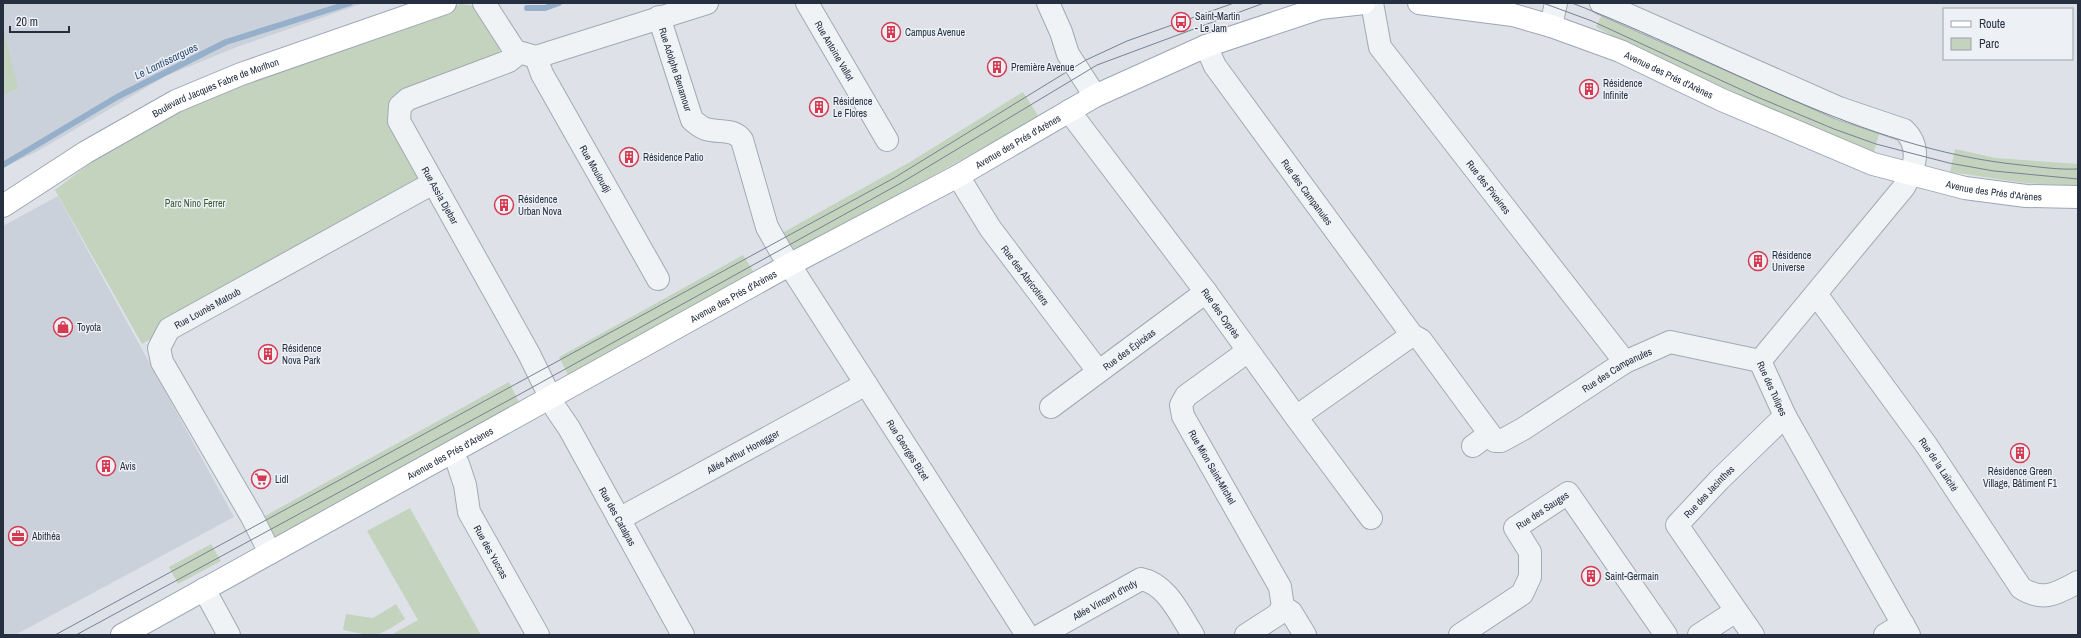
<svg xmlns="http://www.w3.org/2000/svg" width="2081" height="638" font-family="'Archivo Narrow',sans-serif">
<style>
.built{fill:#cbd1da}
.green{fill:#c3d3be}
.lines{fill:none;stroke-linecap:round;stroke-linejoin:round}
.stream{stroke:#96b0cb;stroke-width:6}
.minor-casing{stroke:#a3a9b2;stroke-width:24}
.primary-casing{stroke:#9ca6b5;stroke-width:24}
.minor{stroke:#f0f3f6;stroke-width:22}
.primary{stroke:#fff;stroke-width:22}
.tram{stroke:#768193;stroke-width:1}
.labels{text-anchor:middle;dominant-baseline:central;stroke-width:3;stroke-linejoin:round;paint-order:stroke}
.poi-label{font-size:10px;fill:#262f40;stroke:#edf1f6;text-anchor:start}
.street-label{font-size:10px;fill:#262f40;stroke:#edf1f6}
.park-label{font-size:10px;fill:#3a5c32;stroke:#edf1f6}
.water-label{font-size:11px;font-style:italic;fill:#2e4e76;stroke:#edf1f6}
</style>
<rect width="100%" height="100%" fill="#dee2e8"/>
<!-- built -->
<path class="built" d="M 3,3 L 364,3 L 237,47 L 166,76 L 38,151 L 4,167 Z
M 58,196 L 234,517 L 15,635 L 3,635 L 3,226 Z"/>
<!-- green -->
<path class="green" d="M 461,4 L 479,7 L 502,45 L 495,60 L 403,90 L 421,177 L 142,344 L 55,190 L 97,158 L 205,98 L 332,54 Z
M 1604,10 L 1881,127 L 1874,152 L 1819,131 L 1620,40 L 1596,27 Z
M 3,28 L 18,88 L 3,95 Z
M 1023,92 L 1039,117 L 793,253 L 782,233 L 910,162 Z
M 1955,149 L 1996,158 L 2078,164 L 2078,186 L 2025,183 L 1950,172 Z
M 743,255 L 755,274 L 569,377 L 559,357 Z
M 509,382 L 520,404 L 275,539 L 263,517 Z
M 410,508 L 481,635 L 391,635 L 418,620 L 367,531 Z
M 211,544 L 221,561 L 178,584 L 169,567 Z
M 396,604 L 405,619 C 376,638 378,637 343,630 L 346,614 L 373,618 Z"/>
<g class="lines">
<!-- stream -->
<path class="stream" d="M 527,8 L 545,8 L 559,3
M 3,165 L 117,97 L 226,42 L 350,3"/>
<defs>
<g id="minor">
<path d="M 484,3 L 515,51 L 536,57 L 707,3"/>
<path id="s1" d="M 807,3 L 887,140"/>
<path d="M 1048,3 L 1061,32 L 1068,54 L 1095,96"/>
<path id="s2" d="M 1372,3 L 1380,47 L 1625,362"/>
<path d="M 1601,3 L 1839,108 L 1904,130 C 1922,147 1915,169 1904,187 L 1760,361"/>
<path id="s3" d="M 659,17 L 692,120 C 696,123 700,127 706,129 C 718,133 734,128 742,140 L 767,227 L 780,250 L 1027,635"/>
<path d="M 1551,26 L 1556,3"/>
<path id="s4" d="M 1206,46 L 1215,66 L 1412,335 L 1421,340 L 1495,441 L 1501,441 L 1523,429 L 1625,362 L 1670,342 L 1760,361"/>
<path id="s5" d="M 515,51 L 514,57 L 509,61 L 408,99 L 400,106 L 399,121 L 529,354 L 556,409 L 569,428 L 683,635"/>
<path id="s6" d="M 536,57 L 542,74 L 658,279"/>
<path id="s7" d="M 1069,111 L 1206,292 L 1296,417 L 1371,518"/>
<path id="s8" d="M 958,176 L 990,228 L 1098,371"/>
<path id="s9" d="M 1816,294 L 1927,446 L 2021,588 C 2043,602 2056,594 2078,582"/>
<path id="s10" d="M 1760,361 L 1785,416 L 1909,635"/>
<path id="s11" d="M 1051,407 L 1206,292"/>
<path d="M 1296,417 L 1412,335"/>
<path d="M 1473,446 L 1489,434"/>
<path id="s12" d="M 458,464 L 465,485 L 469,512 L 538,635"/>
<path id="s13" d="M 619,519 L 866,384"/>
<path id="s14" d="M 270,553 L 252,517 L 162,362 L 159,348 L 169,329 L 433,183"/>
<path d="M 204,589 L 229,635"/>
<path d="M 1283,607 L 1291,612 L 1305,635"/>
<path id="s15" d="M 1041,635 L 1141,579 C 1167,584 1180,615 1193,635"/>
<path d="M 1246,635 L 1277,615 L 1283,607 L 1280,587 L 1183,416 L 1181,405 L 1186,396 L 1248,351"/>
<path id="s16" d="M 1460,635 L 1522,594 L 1530,577 L 1530,552 L 1515,528 L 1568,493 L 1666,635"/>
<path d="M 1699,635 L 1736,611"/>
<path id="s17" d="M 1753,635 L 1677,525 L 1719,480 L 1785,416"/>
<path d="M 1885,635 L 1903,624"/>
</g>
<g id="primary">
<path id="s18" d="M 1419,3 L 1513,15 L 1551,26 L 1620,51 L 1722,100 L 1873,164 L 1965,188 L 2026,196 L 2078,197"/>
<path id="s19" d="M 3,206 L 86,152 L 176,101 L 241,74 L 445,3"/>
<path id="s20" d="M 122,635 L 789,265 L 958,176 L 1095,96 L 1206,46 L 1320,8 L 1364,3"/>
</g>
</defs>
<!-- minor casing -->
<use href="#minor" class="minor-casing"/>
<!-- primary casing -->
<use href="#primary" class="primary-casing"/>
<!-- minor -->
<use href="#minor" class="minor"/>
<!-- primary -->
<use href="#primary" class="primary"/>
<!-- tram -->
<path class="tram" d="M 1543,3 L 1592,21 L 1755,96 L 1834,129 L 1876,144 L 1949,163 L 1994,171 L 2078,179
M 1572,3 C 1720,60 1860,149 2021,165 C 2040,167 2059,170 2078,169
M 55,635 L 894,178 L 1086,60 L 1127,41 L 1234,3
M 76,635 L 522,393 L 901,183 L 1097,65 L 1264,3"/>
</g>
<!-- icons -->
<defs>
<symbol id="bus-ring" viewBox="-11 -11 22 22"><circle r="9.5" fill="#edf1f6" stroke="#d63a51" stroke-width="1.5"/><path d="M-5-6H5V4H4V6H2V4H-2V6H-4V4H-5ZM-3.5-4V0h7V-4ZM-3.5 1.2v1.5H-2V1.2ZM2 1.2v1.5H3.5V1.2Z" fill="#d63a51"/></symbol>
<symbol id="building-ring" viewBox="-11 -11 22 22"><circle r="9.5" fill="#edf1f6" stroke="#d63a51" stroke-width="1.5"/><path d="M-4-6H4V6H1V3H-1V6H-4ZM-2.5-4.3h1.7v1.8h-1.7ZM.8-4.3h1.7v1.8H.8ZM-2.5-1h1.7V.8h-1.7ZM.8-1h1.7V.8H.8Z" fill="#d63a51"/></symbol>
<symbol id="shop-ring" viewBox="-11 -11 22 22"><circle r="9.5" fill="#edf1f6" stroke="#d63a51" stroke-width="1.5"/><path d="M-5-2.5h2.3a2.7 3.5 0 0 1 5.4 0H5L5.5 6h-11ZM-1.5-2.5h3a1.5 2.3 0 0 0-3 0Z" fill="#d63a51"/></symbol>
<symbol id="supermarket-ring" viewBox="-11 -11 22 22"><circle r="9.5" fill="#edf1f6" stroke="#d63a51" stroke-width="1.5"/><path d="M-6-5.5h2.5l.6 2H6L4.5 2H-2.5L-4.4-4H-6ZM-1.5 3.2a1.3 1.3 0 1 0 .1 0ZM3 3.2a1.3 1.3 0 1 0 .1 0Z" fill="#d63a51"/></symbol>
<symbol id="office-ring" viewBox="-11 -11 22 22"><circle r="9.5" fill="#edf1f6" stroke="#d63a51" stroke-width="1.5"/><path d="M-6-3h4V-5.5h4V-3h4V5H-6ZM-1-4.5V-3h2v-1.5ZM-6 0V1H6V0Z" fill="#d63a51"/></symbol>
</defs>
<g fill-rule="evenodd">
<use href="#bus-ring" x="1170" y="11" width="22" height="22"/>
<use href="#building-ring" x="880" y="21" width="22" height="22"/>
<use href="#building-ring" x="986" y="56" width="22" height="22"/>
<use href="#building-ring" x="1578" y="78" width="22" height="22"/>
<use href="#building-ring" x="808" y="96" width="22" height="22"/>
<use href="#building-ring" x="618" y="146" width="22" height="22"/>
<use href="#building-ring" x="493" y="194" width="22" height="22"/>
<use href="#building-ring" x="1747" y="250" width="22" height="22"/>
<use href="#shop-ring" x="52" y="316" width="22" height="22"/>
<use href="#building-ring" x="257" y="343" width="22" height="22"/>
<use href="#building-ring" x="2009" y="442" width="22" height="22"/>
<use href="#building-ring" x="95" y="455" width="22" height="22"/>
<use href="#supermarket-ring" x="250" y="468" width="22" height="22"/>
<use href="#office-ring" x="7" y="525" width="22" height="22"/>
<use href="#building-ring" x="1580" y="565" width="22" height="22"/>
</g>
<g class="labels">
<!-- poi labels -->
<g class="poi-label">
<text x="1195" y="16">Saint-Martin<tspan x="1195" dy="12">- Le Jam</tspan></text>
<text x="905" y="32">Campus Avenue</text>
<text x="1011" y="67">Première Avenue</text>
<text x="1603" y="83">Résidence<tspan x="1603" dy="12">Infinite</tspan></text>
<text x="833" y="101">Résidence<tspan x="833" dy="12">Le Flores</tspan></text>
<text x="643" y="157">Résidence Patio</text>
<text x="518" y="199">Résidence<tspan x="518" dy="12">Urban Nova</tspan></text>
<text x="1772" y="255">Résidence<tspan x="1772" dy="12">Universe</tspan></text>
<text x="77" y="327">Toyota</text>
<text x="282" y="348">Résidence<tspan x="282" dy="12">Nova Park</tspan></text>
<text x="120" y="466">Avis</text>
<text x="2020" y="471" text-anchor="middle">Résidence Green<tspan x="2020" dy="12">Village, Bâtiment F1</tspan></text>
<text x="275" y="479">Lidl</text>
<text x="32" y="536">Abithéa</text>
<text x="1605" y="576">Saint-Germain</text>
</g>
<!-- street labels -->
<g class="street-label">
<text stroke="none"><textPath href="#s1" startOffset="55">Rue Antoine Vallot</textPath></text>
<text stroke="none"><textPath href="#s3" startOffset="55">Rue Adolphe Benamour</textPath></text>
<text stroke="none"><textPath href="#s18" startOffset="262">Avenue des Prés d'Arènes</textPath></text>
<text stroke="none"><textPath href="#s19" startOffset="244">Boulevard Jacques Fabre de Morlhon</textPath></text>
<text stroke="none"><textPath href="#s20" startOffset="1023">Avenue des Prés d'Arènes</textPath></text>
<text stroke="none"><textPath href="#s6" startOffset="127">Rue Mouloudji</textPath></text>
<text stroke="none"><textPath href="#s2" startOffset="222">Rue des Pivoines</textPath></text>
<text stroke="none"><textPath href="#s18" startOffset="609">Avenue des Prés d'Arènes</textPath></text>
<text stroke="none"><textPath href="#s4" startOffset="178">Rue des Campanules</textPath></text>
<text stroke="none"><textPath href="#s5" startOffset="231">Rue Assia Djebar</textPath></text>
<text stroke="none"><textPath href="#s8" startOffset="120">Rue des Abricotiers</textPath></text>
<text stroke="none"><textPath href="#s20" startOffset="699">Avenue des Prés d'Arènes</textPath></text>
<text stroke="none"><textPath href="#s14" startOffset="299">Rue Lounès Matoub</textPath></text>
<text stroke="none"><textPath href="#s7" startOffset="253">Rue des Cyprès</textPath></text>
<text stroke="none"><textPath href="#s11" startOffset="97">Rue des Épicéas</textPath></text>
<text stroke="none"><textPath href="#s4" startOffset="633">Rue des Campanules</textPath></text>
<text stroke="none"><textPath href="#s10" startOffset="30">Rue des Tulipes</textPath></text>
<text stroke="none"><textPath href="#s3" startOffset="518">Rue Georges Bizet</textPath></text>
<text stroke="none"><textPath href="#s13" startOffset="141">Allée Arthur Honegger</textPath></text>
<text stroke="none"><textPath href="#s20" startOffset="375">Avenue des Prés d'Arènes</textPath></text>
<text stroke="none"><textPath href="#s9" startOffset="210">Rue de la Laïcité</textPath></text>
<text transform="translate(1212 467) rotate(60)">Rue Mion Saint-Michel</text>
<text stroke="none"><textPath href="#s17" startOffset="180">Rue des Jacinthes</textPath></text>
<text stroke="none"><textPath href="#s16" startOffset="179">Rue des Sauges</textPath></text>
<text stroke="none"><textPath href="#s5" startOffset="598">Rue des Catalpas</textPath></text>
<text stroke="none"><textPath href="#s12" startOffset="95">Rue des Yuccas</textPath></text>
<text stroke="none"><textPath href="#s15" startOffset="73">Allée Vincent d'Indy</textPath></text>
</g>
<!-- park labels -->
<g class="park-label">
<text x="195" y="203">Parc Nino Ferrer</text>
</g>
<!-- water labels -->
<g class="water-label">
<text transform="translate(166 61) rotate(-26)">Le Lantissargues</text>
</g>
</g>
<!-- border -->
<rect width="2081" height="638" fill="none" stroke="#262f40" stroke-width="8"/>
<!-- legend -->
<rect x="1943" y="8" width="130" height="52" fill="#edf1f6" stroke="#9da3ad"/>
<rect x="1951" y="21" width="20" height="6" fill="#ffffff" stroke="#9da3ad"/>
<text x="1979" y="28" font-size="12" fill="#262f40">Route</text>
<rect x="1951" y="38" width="20" height="12" fill="#c3d3be" stroke="#9da3ad"/>
<text x="1979" y="48" font-size="12" fill="#262f40">Parc</text>
<!-- scale -->
<path d="M10 26v6h59v-6" fill="none" stroke="#262f40" stroke-width="2"/>
<text x="16" y="26" font-size="12" fill="#262f40" stroke="#edf1f6" stroke-width="3" paint-order="stroke">20 m</text>
</svg>
